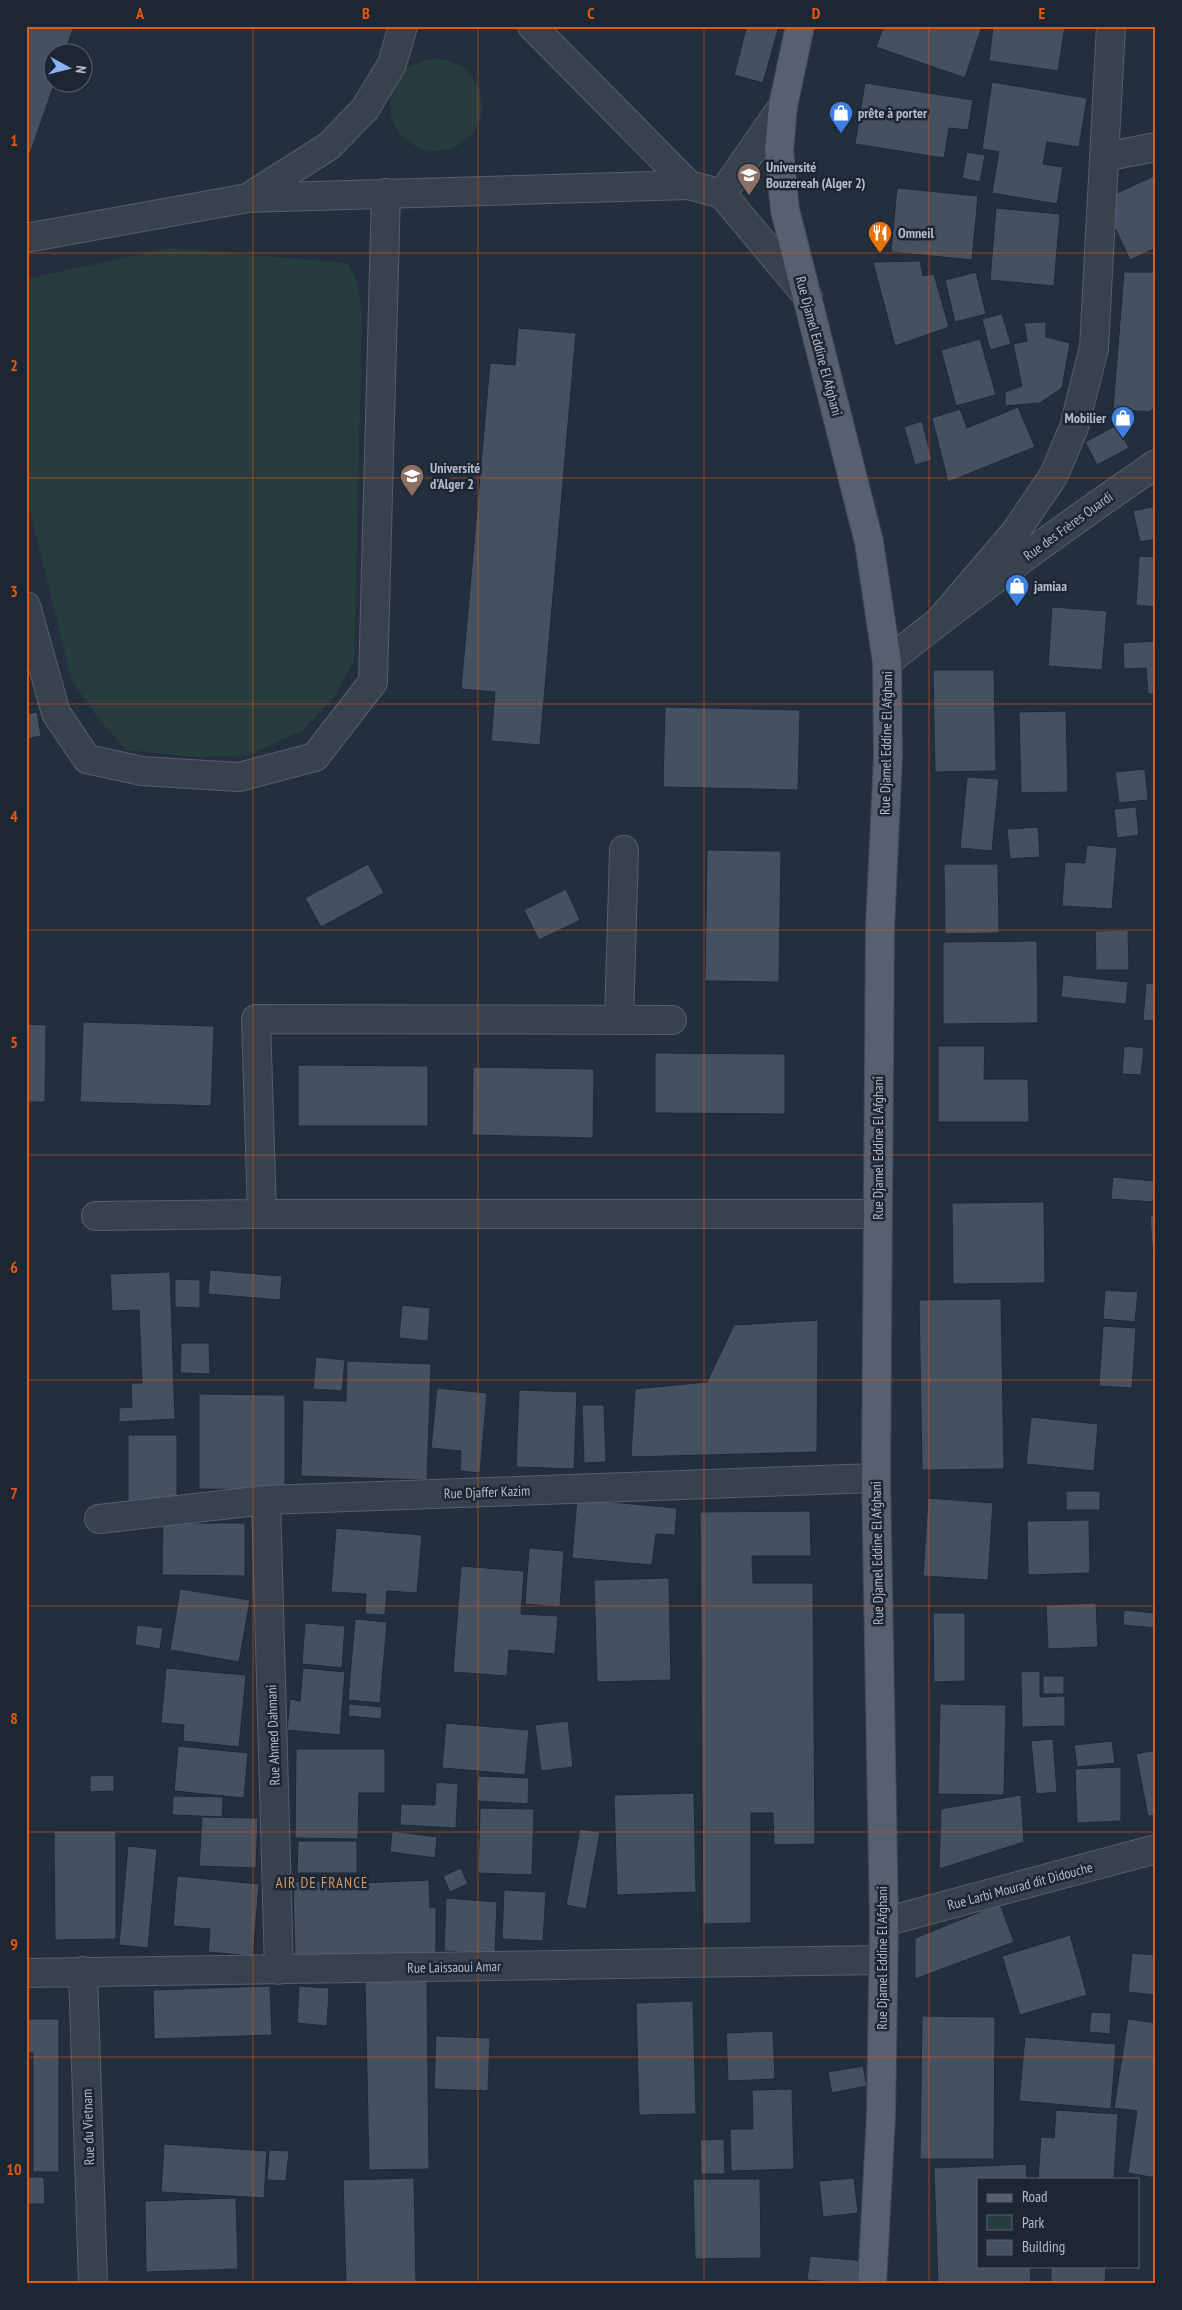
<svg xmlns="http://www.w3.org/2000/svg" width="1182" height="2310" font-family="'PT Sans Narrow',sans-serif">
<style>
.green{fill:#263c3f}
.building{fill:#455162;stroke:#1f2835}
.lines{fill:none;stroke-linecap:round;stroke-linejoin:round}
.minor-casing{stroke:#565f6c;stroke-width:30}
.major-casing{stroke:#414a57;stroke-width:30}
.minor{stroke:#38414e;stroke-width:28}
.major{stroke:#56606e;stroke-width:28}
.grid{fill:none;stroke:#e8590c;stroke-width:1;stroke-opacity:0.55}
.labels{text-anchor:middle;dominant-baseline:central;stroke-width:5;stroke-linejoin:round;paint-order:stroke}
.poi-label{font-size:14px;font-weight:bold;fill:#b4bcc9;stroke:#1d2633;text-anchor:start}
.street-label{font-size:14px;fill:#b4bcc9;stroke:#1d2633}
.neighbourhood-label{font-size:15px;letter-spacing:1px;fill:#d59563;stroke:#1d2633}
.neatline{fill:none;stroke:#e8590c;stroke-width:2}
.grid-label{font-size:16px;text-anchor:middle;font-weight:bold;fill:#e8590c}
</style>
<rect width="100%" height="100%" fill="#242f3e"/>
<!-- green -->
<path class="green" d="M390 105a46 46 0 1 1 92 0a46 46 0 1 1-92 0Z
M 169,248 L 347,263 L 357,280 L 362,313 L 354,661 L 334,697 L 303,730 L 249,755 L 196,757 L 126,750 L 97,717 L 71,679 L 26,495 L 26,279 Z"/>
<!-- building -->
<path class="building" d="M 26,26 L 74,26 L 65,52 L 52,52 L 52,82 L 55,82 L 26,165 Z
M 747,26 L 779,26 L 763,83 L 734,75 Z
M 884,26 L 982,26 L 965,78 L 876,47 Z
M 993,26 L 1065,26 L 1058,71 L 989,61 Z
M 1156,58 L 1156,74 L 1152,59 Z
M 992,82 L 1087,98 L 1079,147 L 1047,142 L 1043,164 L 1063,167 L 1057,204 L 992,193 L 999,152 L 982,149 Z
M 865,83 L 973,100 L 968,130 L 949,128 L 944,158 L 855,144 Z
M 967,152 L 985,155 L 980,182 L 962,178 Z
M 1156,175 L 1156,248 L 1130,260 L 1102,200 Z
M 897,188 L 978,196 L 972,260 L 891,252 Z
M 996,208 L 1060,214 L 1054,286 L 990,280 Z
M 920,261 L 923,276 L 934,274 L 949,327 L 895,346 L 873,262 Z
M 976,272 L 986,314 L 955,322 L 945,280 Z
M 1124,272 L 1156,272 L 1156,408 L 1148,412 L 1113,409 Z
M 1002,314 L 1011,344 L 990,350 L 982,319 Z
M 1046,322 L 1046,337 L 1070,343 L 1062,388 L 1040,403 L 1005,406 L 1005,392 L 1022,386 L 1013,344 L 1027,341 L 1024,323 Z
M 518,328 L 576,333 L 540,745 L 491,741 L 495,692 L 461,689 L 490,363 L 515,365 Z
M 980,339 L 996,395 L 956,406 L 941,350 Z
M 1018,407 L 1035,447 L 948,482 L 932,418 L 960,409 L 967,428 Z
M 922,421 L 932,460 L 915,465 L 904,427 Z
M 1117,425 L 1129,448 L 1097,465 L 1085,442 Z
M 1156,506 L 1156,539 L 1140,542 L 1133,511 Z
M 1139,556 L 1156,557 L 1156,607 L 1136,605 Z
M 1052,607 L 1107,611 L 1102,670 L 1048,666 Z
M 1156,641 L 1156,694 L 1148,694 L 1146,668 L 1124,669 L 1123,643 Z
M 933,670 L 994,670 L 996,771 L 935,772 Z
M 665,707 L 800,710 L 798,790 L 663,787 Z
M 1066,711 L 1068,792 L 1021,793 L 1019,712 Z
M 37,712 L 41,736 L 26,739 L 26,714 Z
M 1145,769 L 1148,800 L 1119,803 L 1115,772 Z
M 967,777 L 999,779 L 992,851 L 960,848 Z
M 1136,807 L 1139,835 L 1117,838 L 1114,809 Z
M 1038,827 L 1040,857 L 1010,859 L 1007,829 Z
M 1087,845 L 1117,848 L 1112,909 L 1062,906 L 1065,862 L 1085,863 Z
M 707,850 L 781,851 L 779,982 L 705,981 Z
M 368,864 L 384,893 L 321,927 L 305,898 Z
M 944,864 L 998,864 L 999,933 L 945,934 Z
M 566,889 L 580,920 L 539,940 L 524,910 Z
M 1128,930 L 1129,970 L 1096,970 L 1095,931 Z
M 1037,941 L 1038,1023 L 943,1024 L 943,942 Z
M 1063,975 L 1128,982 L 1126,1004 L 1061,997 Z
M 1146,983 L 1156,984 L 1156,1021 L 1143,1020 Z
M 83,1022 L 214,1026 L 211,1106 L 80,1102 Z
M 26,1024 L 46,1025 L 45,1102 L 26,1102 Z
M 938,1046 L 985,1046 L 984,1079 L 1028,1079 L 1029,1122 L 938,1122 Z
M 1124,1046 L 1144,1048 L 1141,1075 L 1122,1074 Z
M 655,1053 L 785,1054 L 785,1114 L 655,1113 Z
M 298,1065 L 428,1066 L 428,1126 L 298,1126 Z
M 473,1067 L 594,1069 L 593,1138 L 472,1135 Z
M 1113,1177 L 1154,1181 L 1153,1202 L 1111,1199 Z
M 1044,1202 L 1045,1283 L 953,1284 L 952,1203 Z
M 1150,1216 L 1156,1216 L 1156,1258 L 1153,1258 Z
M 210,1270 L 282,1276 L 280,1300 L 208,1294 Z
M 170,1272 L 175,1419 L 119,1422 L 119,1408 L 132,1407 L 131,1383 L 142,1383 L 139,1310 L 112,1311 L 110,1274 Z
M 175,1279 L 200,1280 L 200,1308 L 175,1307 Z
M 1105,1290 L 1138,1292 L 1135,1322 L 1103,1319 Z
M 1001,1299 L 1004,1469 L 922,1470 L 919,1300 Z
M 402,1305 L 430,1308 L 428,1341 L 399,1338 Z
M 818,1320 L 817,1452 L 631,1457 L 635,1389 L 707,1382 L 734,1325 Z
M 1103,1326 L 1136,1328 L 1132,1388 L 1099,1386 Z
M 181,1343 L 209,1343 L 210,1374 L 180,1373 Z
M 316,1357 L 345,1360 L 342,1391 L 313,1389 Z
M 347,1361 L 431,1364 L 427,1480 L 301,1476 L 303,1400 L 346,1401 Z
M 437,1388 L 487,1393 L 480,1473 L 460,1471 L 461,1451 L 431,1448 Z
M 519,1390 L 577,1392 L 574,1469 L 516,1467 Z
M 199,1394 L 285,1395 L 285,1490 L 199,1489 Z
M 582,1405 L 604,1405 L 606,1462 L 584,1463 Z
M 1031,1417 L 1098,1424 L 1094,1471 L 1026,1464 Z
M 128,1435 L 177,1435 L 177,1503 L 128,1503 Z
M 1066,1491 L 1100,1491 L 1100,1510 L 1066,1510 Z
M 928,1498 L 993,1503 L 988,1580 L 923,1576 Z
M 577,1499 L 677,1508 L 675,1535 L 656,1534 L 652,1565 L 572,1558 Z
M 810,1511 L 811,1556 L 752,1556 L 753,1583 L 813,1583 L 815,1844 L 774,1845 L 773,1813 L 751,1813 L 751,1923 L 703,1924 L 700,1512 Z
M 163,1514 L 192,1515 L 192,1523 L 245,1523 L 245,1576 L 162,1575 Z
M 1089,1520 L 1090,1573 L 1028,1575 L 1027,1521 Z
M 336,1528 L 422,1535 L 417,1593 L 387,1591 L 385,1615 L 365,1614 L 366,1594 L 331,1592 Z
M 529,1548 L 564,1551 L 560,1607 L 525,1604 Z
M 461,1566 L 524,1571 L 521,1614 L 558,1616 L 555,1654 L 509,1650 L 507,1676 L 453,1672 Z
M 669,1578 L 671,1680 L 597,1682 L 594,1580 Z
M 180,1589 L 250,1600 L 239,1662 L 170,1650 Z
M 1096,1603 L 1098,1647 L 1048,1649 L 1046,1605 Z
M 1124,1610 L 1156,1613 L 1156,1628 L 1123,1625 Z
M 933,1613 L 965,1613 L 965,1681 L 934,1682 Z
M 355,1619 L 387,1622 L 380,1703 L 348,1700 Z
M 305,1623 L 345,1626 L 342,1668 L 302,1664 Z
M 137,1625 L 163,1628 L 160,1649 L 135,1645 Z
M 166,1668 L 246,1675 L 239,1747 L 183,1741 L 184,1725 L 161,1723 Z
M 303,1668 L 345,1672 L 340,1735 L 287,1730 L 290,1699 L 300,1701 Z
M 1040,1671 L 1040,1697 L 1065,1696 L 1065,1726 L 1022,1727 L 1021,1672 Z
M 1043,1676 L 1064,1676 L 1064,1694 L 1043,1694 Z
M 349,1704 L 382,1707 L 381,1719 L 348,1716 Z
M 940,1704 L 1006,1705 L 1004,1795 L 938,1794 Z
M 568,1721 L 573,1767 L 541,1771 L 535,1725 Z
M 446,1723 L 529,1730 L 525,1775 L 442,1768 Z
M 1053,1739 L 1057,1792 L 1036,1794 L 1031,1741 Z
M 1112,1741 L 1115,1763 L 1077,1767 L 1074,1745 Z
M 178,1746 L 248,1753 L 244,1798 L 174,1791 Z
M 296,1749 L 385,1749 L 385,1793 L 359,1793 L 358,1839 L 295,1838 Z
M 1156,1750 L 1156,1815 L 1148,1816 L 1136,1754 Z
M 1121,1767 L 1121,1821 L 1077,1823 L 1075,1769 Z
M 114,1775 L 114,1791 L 90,1792 L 90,1776 Z
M 478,1776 L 529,1778 L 528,1804 L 477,1801 Z
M 436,1782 L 458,1784 L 456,1828 L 400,1825 L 401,1804 L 435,1805 Z
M 694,1793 L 696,1892 L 617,1895 L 614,1795 Z
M 1021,1795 L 1024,1842 L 939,1869 L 941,1809 Z
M 173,1796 L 223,1797 L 222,1817 L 172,1815 Z
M 480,1808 L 534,1809 L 532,1875 L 478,1873 Z
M 202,1817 L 258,1818 L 256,1868 L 199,1866 Z
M 580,1829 L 600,1832 L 586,1909 L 566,1905 Z
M 54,1831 L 116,1831 L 116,1939 L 55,1940 Z
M 392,1831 L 437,1837 L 435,1858 L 390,1852 Z
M 298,1841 L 357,1841 L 357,1873 L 297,1873 Z
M 128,1846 L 157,1849 L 148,1948 L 119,1945 Z
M 461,1868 L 468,1884 L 450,1892 L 443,1876 Z
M 177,1876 L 259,1884 L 253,1956 L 208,1952 L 210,1929 L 173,1926 Z
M 361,1880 L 362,1883 L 429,1880 L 430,1908 L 436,1907 L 436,1961 L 295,1967 L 293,1882 Z
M 504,1890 L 546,1892 L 543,1941 L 502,1939 Z
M 446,1898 L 497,1902 L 495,1954 L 444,1951 Z
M 1000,1904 L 1014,1942 L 915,1979 L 915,1938 Z
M 1070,1935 L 1087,1995 L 1020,2015 L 1002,1956 Z
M 1132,1953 L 1156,1955 L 1156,1995 L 1128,1992 Z
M 427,1978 L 429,2169 L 369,2170 L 365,1979 Z
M 270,1986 L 272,2035 L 154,2039 L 153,1990 Z
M 299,1986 L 329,1988 L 327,2026 L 297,2023 Z
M 693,2001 L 696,2114 L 639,2115 L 636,2003 Z
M 1091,2012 L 1111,2013 L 1110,2034 L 1089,2032 Z
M 922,2016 L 995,2017 L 994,2159 L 920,2159 Z
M 26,2019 L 59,2019 L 59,2172 L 33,2172 L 33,2053 L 26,2053 Z
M 1128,2019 L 1156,2023 L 1156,2178 L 1128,2173 L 1137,2111 L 1114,2108 Z
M 773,2031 L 775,2079 L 728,2081 L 726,2033 Z
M 436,2036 L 490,2038 L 488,2091 L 434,2089 Z
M 1025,2037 L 1116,2044 L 1111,2109 L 1019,2101 Z
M 863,2066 L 867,2086 L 832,2093 L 828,2072 Z
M 792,2089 L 794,2169 L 731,2171 L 730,2129 L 753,2129 L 752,2090 Z
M 1056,2110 L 1118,2114 L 1114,2179 L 1038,2179 L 1041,2137 L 1054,2138 Z
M 724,2139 L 725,2174 L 701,2174 L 700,2140 Z
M 164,2144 L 267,2151 L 264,2198 L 161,2192 Z
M 269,2150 L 289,2151 L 286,2181 L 267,2180 Z
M 1026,2164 L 1027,2179 L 978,2179 L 978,2266 L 1030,2266 L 1031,2284 L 938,2284 L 934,2168 Z
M 26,2177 L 44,2177 L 45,2204 L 26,2204 Z
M 414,2178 L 416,2284 L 346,2284 L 343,2180 Z
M 854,2178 L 858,2213 L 823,2217 L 819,2181 Z
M 693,2179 L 760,2179 L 761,2258 L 695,2259 Z
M 236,2198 L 238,2269 L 146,2272 L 145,2201 Z
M 810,2256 L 865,2261 L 862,2284 L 807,2280 Z
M 1051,2266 L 1106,2266 L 1105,2284 L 1051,2284 Z"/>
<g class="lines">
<defs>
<path id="minor" d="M 532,26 L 689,185 L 722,194 L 808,297
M 1104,157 L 1156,147
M 722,194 L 783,106
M 249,197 L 329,146 L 365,109 L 392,64 L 403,26
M 26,238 L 248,198 L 689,185
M 26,606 L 56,713 L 87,759 L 142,771 L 239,777 L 315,757 L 373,682 L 386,193
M 941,619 L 1016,531 L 1054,475 L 1074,427 L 1094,348 L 1111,26
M 887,662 C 974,593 1064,527 1156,464
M 619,1020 L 624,850
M 262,1214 L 256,1019 L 672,1020
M 96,1216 L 262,1214 L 877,1214
M 266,1500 L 279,1970
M 99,1519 L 266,1500 L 876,1478
M 884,1922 L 1156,1849
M 83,1971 L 93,2284
M 26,1973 L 882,1960"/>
<path id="major" d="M 800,26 L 783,106 L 779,151 L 785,210 L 869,542 L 887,662 L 888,757 L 880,927 L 876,1478 L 884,1922 L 881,2116 L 872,2284"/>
</defs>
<!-- minor casing -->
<use href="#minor" class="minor-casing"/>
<!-- major casing -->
<use href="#major" class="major-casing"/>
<!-- minor -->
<use href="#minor" class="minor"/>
<!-- major -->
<use href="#major" class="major"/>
</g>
<!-- grid -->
<path class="grid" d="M 253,26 L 253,2284M 478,26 L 478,2284M 704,26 L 704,2284M 929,26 L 929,2284M 26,253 L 1156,253M 26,478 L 1156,478M 26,704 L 1156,704M 26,930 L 1156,930M 26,1155 L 1156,1155M 26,1380 L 1156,1380M 26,1606 L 1156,1606M 26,1832 L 1156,1832M 26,2057 L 1156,2057"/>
<!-- icons -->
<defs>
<symbol id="shop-pin" viewBox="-11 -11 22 30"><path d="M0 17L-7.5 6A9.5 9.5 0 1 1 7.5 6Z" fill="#3f7fe0" stroke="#1d2633"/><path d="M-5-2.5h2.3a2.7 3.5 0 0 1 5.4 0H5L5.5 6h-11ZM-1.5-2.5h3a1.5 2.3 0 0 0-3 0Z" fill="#fff"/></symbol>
<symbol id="university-pin" viewBox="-11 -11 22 30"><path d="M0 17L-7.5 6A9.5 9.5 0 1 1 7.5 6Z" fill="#8d6e63" stroke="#1d2633"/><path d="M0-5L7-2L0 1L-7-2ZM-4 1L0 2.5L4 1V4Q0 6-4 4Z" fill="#fff"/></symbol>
<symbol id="restaurant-pin" viewBox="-11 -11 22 30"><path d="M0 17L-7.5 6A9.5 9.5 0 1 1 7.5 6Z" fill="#e8710a" stroke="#1d2633"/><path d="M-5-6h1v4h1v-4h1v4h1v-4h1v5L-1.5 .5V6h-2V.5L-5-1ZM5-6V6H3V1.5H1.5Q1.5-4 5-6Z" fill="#fff"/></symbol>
</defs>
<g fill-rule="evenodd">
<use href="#shop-pin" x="827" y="99" width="28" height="38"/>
<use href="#university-pin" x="735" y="161" width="28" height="38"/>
<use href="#restaurant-pin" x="866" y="219" width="28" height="38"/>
<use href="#shop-pin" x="1109" y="404" width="28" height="38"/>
<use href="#university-pin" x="398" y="462" width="28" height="38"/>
<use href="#shop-pin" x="1003" y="572" width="28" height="38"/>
</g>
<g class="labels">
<!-- poi labels -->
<g class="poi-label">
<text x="858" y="113">prête à porter</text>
<text x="766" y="167">Université<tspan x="766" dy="16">Bouzereah (Alger 2)</tspan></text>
<text x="898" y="233">Omneil</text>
<text x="1106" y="418" text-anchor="end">Mobilier</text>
<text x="430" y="468">Université<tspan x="430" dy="16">d'Alger 2</tspan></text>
<text x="1034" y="586">jamiaa</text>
</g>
<!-- street labels -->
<g class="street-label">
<text transform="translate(819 346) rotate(75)">Rue Djamel Eddine El Afghani</text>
<text transform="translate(1068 526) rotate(-36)">Rue des Frères Ouardi</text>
<text transform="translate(886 743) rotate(-89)">Rue Djamel Eddine El Afghani</text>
<text transform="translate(878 1148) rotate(-90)">Rue Djamel Eddine El Afghani</text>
<text transform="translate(487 1492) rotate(-2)">Rue Djaffer Kazim</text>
<text transform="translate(877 1553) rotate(-91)">Rue Djamel Eddine El Afghani</text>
<text transform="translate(273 1735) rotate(-92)">Rue Ahmed Dahmani</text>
<text transform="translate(1020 1886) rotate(-15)">Rue Larbi Mourad dit Didouche</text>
<text transform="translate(882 1958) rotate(-90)">Rue Djamel Eddine El Afghani</text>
<text transform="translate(454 1967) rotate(-1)">Rue Laissaoui Amar</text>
<text transform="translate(88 2127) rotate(-92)">Rue du Vietnam</text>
</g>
<!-- neighbourhood labels -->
<g class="neighbourhood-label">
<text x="322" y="1882">AIR DE FRANCE</text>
</g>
</g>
<!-- border -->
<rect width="1182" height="2310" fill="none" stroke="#1d2633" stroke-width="55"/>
<!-- legend -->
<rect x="977" y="2178" width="162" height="90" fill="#1d2633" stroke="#59626f"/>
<rect x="987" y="2194" width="25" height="8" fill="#56606e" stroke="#59626f"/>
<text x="1022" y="2202" font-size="15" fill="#b4bcc9">Road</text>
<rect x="987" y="2215" width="25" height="15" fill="#263c3f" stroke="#59626f"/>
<text x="1022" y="2228" font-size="15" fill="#b4bcc9">Park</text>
<rect x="987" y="2240" width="25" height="15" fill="#455162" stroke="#59626f"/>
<text x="1022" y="2252" font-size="15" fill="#b4bcc9">Building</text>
<!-- north arrow -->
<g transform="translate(68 68) rotate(97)"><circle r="24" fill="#1d2633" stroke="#59626f"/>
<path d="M0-4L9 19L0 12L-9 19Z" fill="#8ab4f8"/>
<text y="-8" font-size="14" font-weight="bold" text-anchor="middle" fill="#b4bcc9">N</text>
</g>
<rect x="28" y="28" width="1126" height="2254" class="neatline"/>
<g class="grid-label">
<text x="140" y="19">A</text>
<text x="366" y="19">B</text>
<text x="591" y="19">C</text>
<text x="816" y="19">D</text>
<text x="1042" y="19">E</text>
<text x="14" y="146">1</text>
<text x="14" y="371">2</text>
<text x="14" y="597">3</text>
<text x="14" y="822">4</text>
<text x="14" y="1048">5</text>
<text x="14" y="1273">6</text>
<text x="14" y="1499">7</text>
<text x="14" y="1724">8</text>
<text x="14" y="1950">9</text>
<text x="14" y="2175">10</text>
</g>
</svg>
